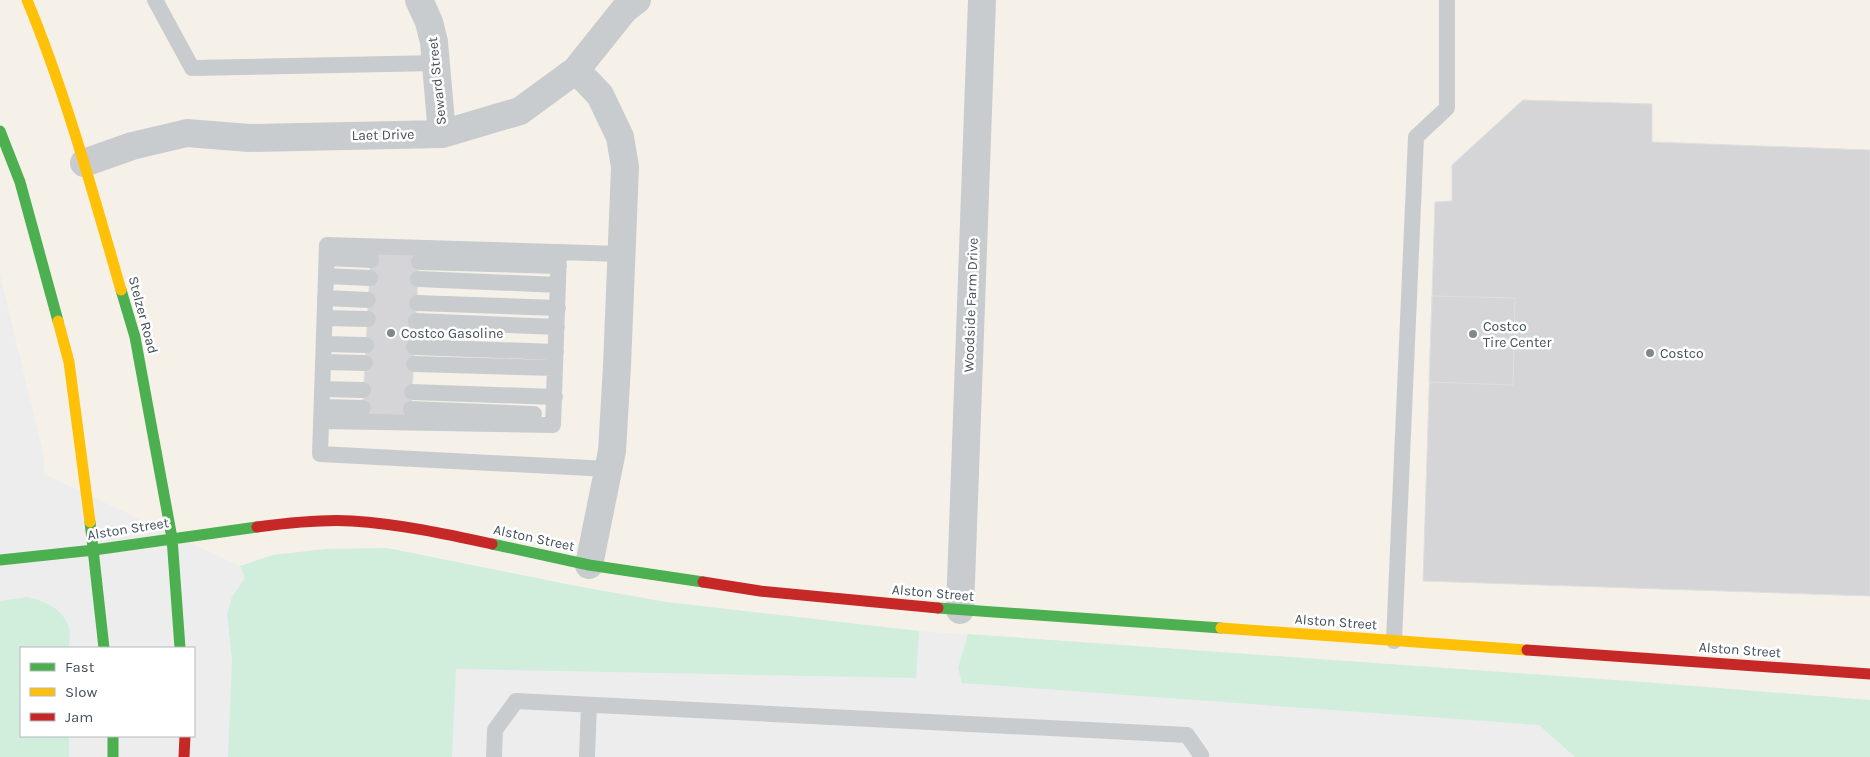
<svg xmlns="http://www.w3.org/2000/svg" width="1870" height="757" font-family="Karla,sans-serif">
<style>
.commercial{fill:#f6f1e8}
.green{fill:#d0eedb}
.building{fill:#d5d5d7;stroke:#dfdfe0}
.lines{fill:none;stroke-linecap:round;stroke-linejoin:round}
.lane{stroke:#c9ccce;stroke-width:16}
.street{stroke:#c9ccce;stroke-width:28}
.fast{stroke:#4caf50;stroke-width:11}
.slow{stroke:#ffc107;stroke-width:11}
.jam{stroke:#c62828;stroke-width:11}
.poi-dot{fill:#80878d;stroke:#fff;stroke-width:2}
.labels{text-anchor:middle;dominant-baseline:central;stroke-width:5;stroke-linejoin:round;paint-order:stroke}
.street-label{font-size:14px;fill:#44505a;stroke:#fff}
.poi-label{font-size:14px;fill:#44505a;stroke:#fff;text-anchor:start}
</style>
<rect width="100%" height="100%" fill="#eeeded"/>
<!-- commercial -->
<path class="commercial" d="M 0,0 L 1870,0 L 1870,700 L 1642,682 L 919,631 L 666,602 L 576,586 L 387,548 L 273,555 L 240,566 L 44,474 L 44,457 L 0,274 Z"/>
<!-- green -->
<path class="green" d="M 387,548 L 576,586 L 666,602 L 919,631 L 916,678 L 456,669 L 452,757 L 228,757 L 232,660 L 227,614 L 232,597 L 245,578 L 240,566 L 273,555 L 325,549 Z
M 27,597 C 45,601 64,609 69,628 C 71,634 69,642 69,648 L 21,648 L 21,736 L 69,736 L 69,757 L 0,757 L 0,601 Z
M 968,634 L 1642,682 L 1870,700 L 1870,757 L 1575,757 L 1539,725 L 962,683 L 958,668 Z"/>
<!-- building -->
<path class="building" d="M 1523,100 L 1652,104 L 1652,142 L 1870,150 L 1870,596 L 1423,581 L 1435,202 L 1452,201 L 1452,165 Z
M 371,251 L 419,254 L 411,417 L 362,417 Z
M 1432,296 L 1515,298 L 1513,385 L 1429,382 Z"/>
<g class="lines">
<!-- lane -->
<path class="lane" d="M 155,0 L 192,68 L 437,63
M 327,258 L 371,260
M 419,262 L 559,266
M 326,276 L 370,278
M 418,279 L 558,285
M 325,298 L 368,300
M 417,303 L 558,308
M 325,318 L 368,319
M 416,321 L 557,327
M 324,344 L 366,345
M 414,347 L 556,352
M 323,362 L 365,363
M 414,364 L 555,368
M 322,389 L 363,390
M 412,392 L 555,397
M 322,407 L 363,408
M 411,409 L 534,414
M 321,421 L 553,425 L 559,252
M 608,469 L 320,454 L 327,245 L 621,254
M 1394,641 L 1416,137 L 1447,108 L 1447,0
M 494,757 L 495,730 L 516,701 L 1187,735 L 1201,755 L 1200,757
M 587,757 L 589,705"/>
<!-- street -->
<path class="street" d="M 419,0 L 429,22 L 434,42 L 442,134
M 576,70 L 600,95 L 620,137 L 625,167 L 617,366 L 612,451 L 589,565
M 84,163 L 132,146 L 187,133 L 249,138 L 442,134 L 520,111 L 576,70 L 624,10 L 637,0
M 960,610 L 982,0"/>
<!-- fast -->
<path class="fast" d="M 0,131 L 20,182 L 58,321
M 121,290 L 135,337 L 172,538 L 180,648
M 90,522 L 104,648
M 492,544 L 589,565 L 703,582
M 0,560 L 94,550 L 257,527
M 938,608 L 1221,628
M 113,736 L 113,757"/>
<!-- slow -->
<path class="slow" d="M 27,0 C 66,94 93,193 121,290
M 58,321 L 69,362 L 90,522
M 1221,628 L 1527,650"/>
<!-- jam -->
<path class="jam" d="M 257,527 C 287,523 322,519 352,521 C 400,524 446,534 492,544
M 703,582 L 760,591 L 938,608
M 1527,650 L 1870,674
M 184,757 L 185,736"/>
</g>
<!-- markers -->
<g class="poi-dot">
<circle cx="391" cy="333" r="5"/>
<circle cx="1473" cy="334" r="5"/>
<circle cx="1650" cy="353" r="5"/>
</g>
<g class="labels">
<!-- street labels -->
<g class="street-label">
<text transform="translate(437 81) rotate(-96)">Seward Street</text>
<text transform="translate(383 135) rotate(-1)">Laet Drive</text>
<text transform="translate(971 305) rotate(-88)">Woodside Farm Drive</text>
<text transform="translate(143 315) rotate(75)">Stelzer Road</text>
<text transform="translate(128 529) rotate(-9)">Alston Street</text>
<text transform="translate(534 538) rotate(12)">Alston Street</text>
<text transform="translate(933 593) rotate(5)">Alston Street</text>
<text transform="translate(1336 622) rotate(4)">Alston Street</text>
<text transform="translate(1740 650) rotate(4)">Alston Street</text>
</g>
<!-- poi labels -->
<g class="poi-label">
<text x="1483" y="326">Costco<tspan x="1483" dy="16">Tire Center</tspan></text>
<text x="401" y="333">Costco Gasoline</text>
<text x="1660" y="353">Costco</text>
</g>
</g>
<!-- legend -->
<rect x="20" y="647" width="175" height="90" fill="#ffffff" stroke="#b4b9bd"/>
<rect x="30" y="663" width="25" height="8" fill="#4caf50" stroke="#b4b9bd"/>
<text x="65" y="672" font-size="15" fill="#44505a">Fast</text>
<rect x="30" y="688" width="25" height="8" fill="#ffc107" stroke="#b4b9bd"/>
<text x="65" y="697" font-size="15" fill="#44505a">Slow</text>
<rect x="30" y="713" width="25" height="8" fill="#c62828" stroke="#b4b9bd"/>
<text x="65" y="722" font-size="15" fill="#44505a">Jam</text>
</svg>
